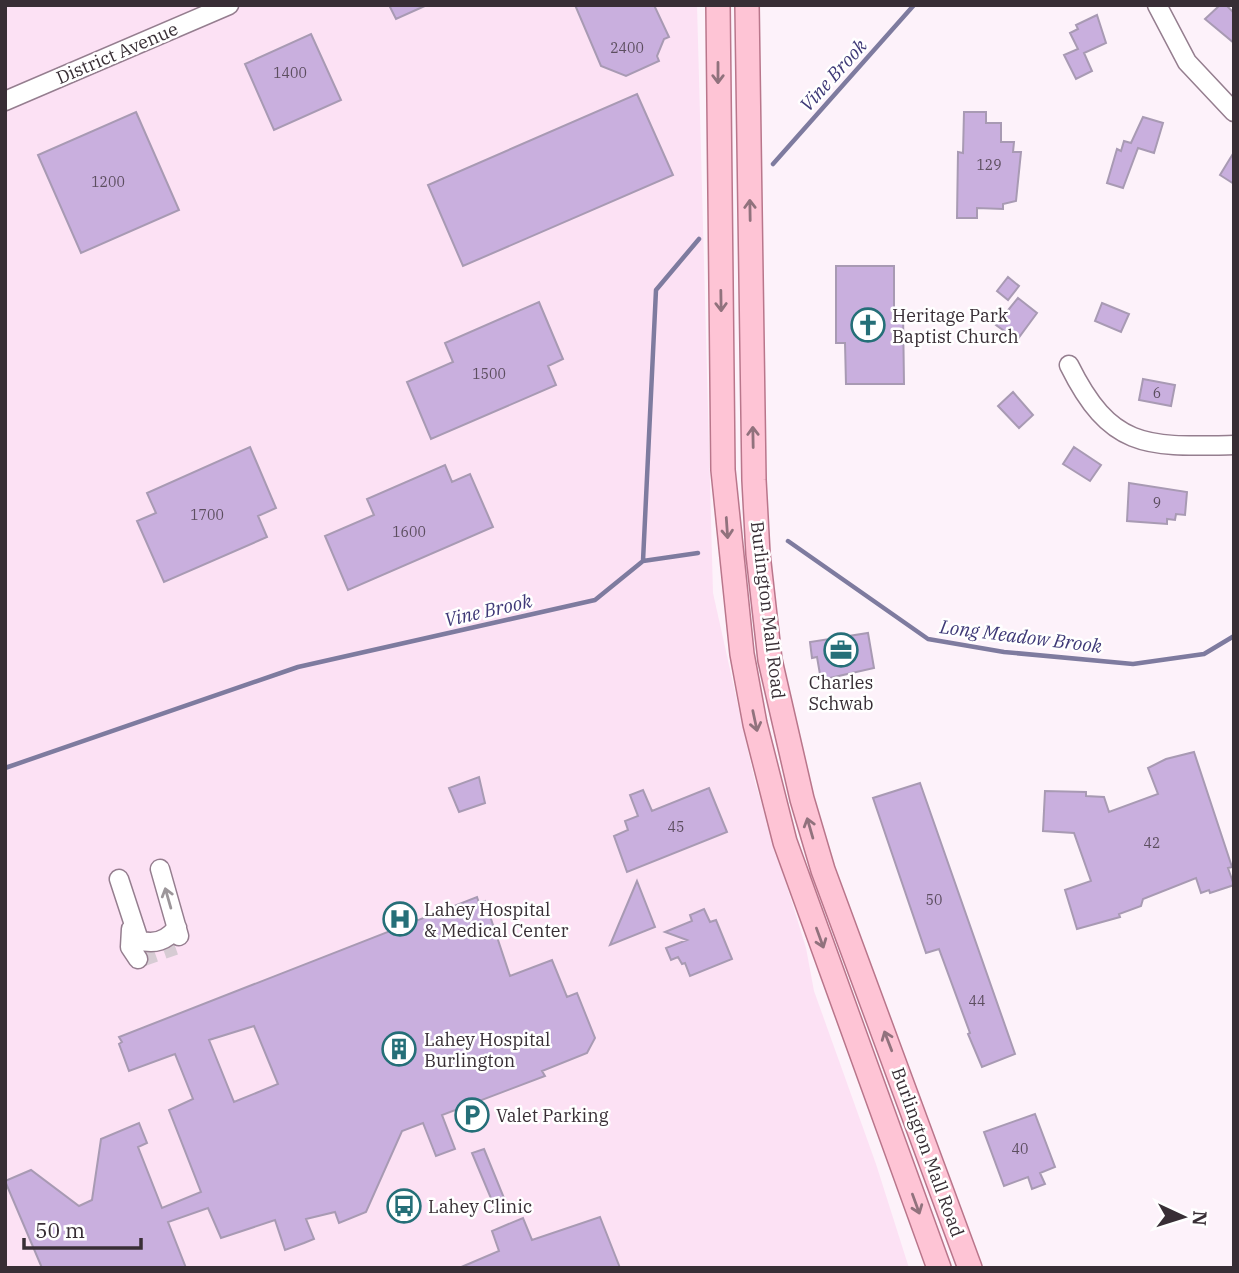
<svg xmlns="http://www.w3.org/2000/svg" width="1239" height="1273" font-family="'IBM Plex Serif',serif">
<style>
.built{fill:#fce1f4}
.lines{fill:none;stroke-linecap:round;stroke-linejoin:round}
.stream{stroke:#7e7b9f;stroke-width:4.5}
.building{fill:#c9afde;stroke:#a89ab3;stroke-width:2;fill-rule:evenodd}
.minor-tunnel{stroke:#d6cbd3;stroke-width:18;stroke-dasharray:18 9;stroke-linecap:butt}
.minor-casing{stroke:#957e8f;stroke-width:21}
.major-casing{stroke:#b9768b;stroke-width:26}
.minor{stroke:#fff;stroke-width:18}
.major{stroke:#fec4d5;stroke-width:23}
.oneway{stroke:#91727d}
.oneway2{stroke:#9c969a}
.labels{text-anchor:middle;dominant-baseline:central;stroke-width:5;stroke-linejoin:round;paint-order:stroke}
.number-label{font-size:14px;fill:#5c4e5f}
.street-label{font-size:18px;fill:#382e35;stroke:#fff}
.poi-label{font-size:18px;fill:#382e35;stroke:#fff;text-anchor:start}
.water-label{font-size:19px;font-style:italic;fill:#3e3977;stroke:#fff}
</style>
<rect width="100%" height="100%" fill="#fdf2fa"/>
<!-- built -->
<path class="built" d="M 5,5 L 697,5 L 713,593 L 755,782 L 806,948 L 814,991 L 876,1164 L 909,1268 L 5,1268 Z"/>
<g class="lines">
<!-- stream -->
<path class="stream" d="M 773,164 L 914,5
M 788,541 L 928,639 L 1004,652 L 1133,664 L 1204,654 L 1234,636
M 643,561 L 698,553
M 5,768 L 298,667 L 595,600 L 643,561 L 656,290 L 699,239"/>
</g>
<!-- building -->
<path class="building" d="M 389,5 L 427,5 L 396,19 Z
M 575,5 L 654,5 L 669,37 L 664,39 L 657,56 L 659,61 L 626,76 L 601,66 Z
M 1220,5 L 1226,5 L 1234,13 L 1234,43 L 1205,19 Z
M 1097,15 L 1106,43 L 1084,53 L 1092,71 L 1076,79 L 1064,55 L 1078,49 L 1070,33 L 1078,29 L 1076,25 Z
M 311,34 L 341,100 L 274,130 L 245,64 Z
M 637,94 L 673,175 L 463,266 L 428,185 Z
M 136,112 L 179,210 L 81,253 L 38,155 Z
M 964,112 L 986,112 L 986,123 L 1001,123 L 1001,142 L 1014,142 L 1013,152 L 1021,152 L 1016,201 L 1003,204 L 1003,209 L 977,208 L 977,218 L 957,218 L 958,152 L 963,153 Z
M 1143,117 L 1163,123 L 1154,153 L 1138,148 L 1123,188 L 1107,183 L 1117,149 L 1121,151 L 1124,141 L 1131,143 Z
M 1234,152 L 1234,184 L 1220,175 Z
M 836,266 L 894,266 L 894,311 L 903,311 L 904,384 L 846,384 L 845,343 L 836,343 Z
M 1008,277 L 1019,286 L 1008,300 L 997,291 Z
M 1018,298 L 1037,313 L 1017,340 L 996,325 Z
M 539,302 L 563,359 L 548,366 L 556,385 L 431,439 L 407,382 L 453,362 L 445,343 Z
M 1102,303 L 1129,314 L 1121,332 L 1095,321 Z
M 1143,379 L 1175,385 L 1171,406 L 1139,400 Z
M 1013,392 L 1033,415 L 1019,428 L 998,406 Z
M 250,447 L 276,508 L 258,516 L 267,537 L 164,582 L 137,521 L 156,513 L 147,493 Z
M 1074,447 L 1101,465 L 1090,481 L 1063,464 Z
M 445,465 L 452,482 L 470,474 L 493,527 L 348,590 L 325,536 L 374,515 L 367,499 Z
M 1129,483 L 1187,492 L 1185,515 L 1176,514 L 1175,520 L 1167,519 L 1167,524 L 1127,521 Z
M 868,633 L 874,668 L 821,680 L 817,657 L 812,658 L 810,642 Z
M 1194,752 L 1232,867 L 1228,868 L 1234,885 L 1210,893 L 1209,890 L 1201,893 L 1196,878 L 1143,899 L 1141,906 L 1119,914 L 1120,917 L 1077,929 L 1065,890 L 1091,881 L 1074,833 L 1043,831 L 1045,791 L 1086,792 L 1086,796 L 1104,797 L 1109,812 L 1158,794 L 1148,768 L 1166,759 Z
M 479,777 L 485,803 L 459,812 L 449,788 Z
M 920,783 L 1015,1054 L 982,1067 L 968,1034 L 970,1033 L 939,949 L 926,953 L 873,798 Z
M 709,788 L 727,832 L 627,872 L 614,836 L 628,830 L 625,821 L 638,816 L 630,795 L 643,790 L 652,811 Z
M 637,881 L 655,927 L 610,945 Z
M 477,897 L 479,903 L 485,901 L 510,976 L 552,960 L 567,997 L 577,993 L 595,1038 L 587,1053 L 542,1071 L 545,1076 L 442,1115 L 455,1149 L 436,1156 L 423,1123 L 402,1131 L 366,1212 L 339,1223 L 335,1212 L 306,1219 L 314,1239 L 304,1243 L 285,1250 L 275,1220 L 221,1238 L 208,1208 L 168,1222 L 186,1268 L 42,1268 L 5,1181 L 31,1170 L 79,1206 L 92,1200 L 101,1139 L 139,1123 L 147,1143 L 138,1147 L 162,1208 L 201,1192 L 169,1110 L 193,1099 L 175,1054 L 129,1071 L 119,1044 L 122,1042 L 119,1037 ZM 254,1026 L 278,1084 L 234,1102 L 209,1040 Z
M 704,909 L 710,922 L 716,920 L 732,959 L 690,976 L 685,963 L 682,964 L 678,957 L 671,960 L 666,948 L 687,940 L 665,932 L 692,921 L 690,915 Z
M 1035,1114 L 1055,1167 L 1040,1173 L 1045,1184 L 1032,1189 L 1028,1177 L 1004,1186 L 984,1132 Z
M 484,1149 L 506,1203 L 495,1208 L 472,1153 Z
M 600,1217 L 620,1268 L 459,1268 L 499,1251 L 492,1231 L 523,1218 L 532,1240 Z"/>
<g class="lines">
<!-- minor-tunnel -->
<path class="minor-tunnel" d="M 138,959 L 175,946"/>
<defs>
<path id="minor" d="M 1157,5 L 1187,62 L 1234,112
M 5,101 L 229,5
M 1069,365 C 1111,450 1147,447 1234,445
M 160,869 L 179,936
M 119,879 L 139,940 C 154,945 167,941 177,927
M 131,929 L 130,947 L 138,959"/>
<path id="major" d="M 718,5 L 723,470 L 742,654 L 755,724 L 785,842 L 939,1268
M 747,5 L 754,480 L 758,554 L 770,660 L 802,799 L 823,870 L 970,1268"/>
</defs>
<!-- minor casing -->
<use href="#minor" class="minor-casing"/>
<!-- major casing -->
<use href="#major" class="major-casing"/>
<!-- minor -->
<use href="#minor" class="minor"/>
<!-- major -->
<use href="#major" class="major"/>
</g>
<!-- one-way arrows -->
<defs><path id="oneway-shaft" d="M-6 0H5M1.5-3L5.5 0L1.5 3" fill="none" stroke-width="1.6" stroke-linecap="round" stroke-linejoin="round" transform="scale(1.75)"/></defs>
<g class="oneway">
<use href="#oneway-shaft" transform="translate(718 73) rotate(90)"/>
<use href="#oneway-shaft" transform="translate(750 210) rotate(-91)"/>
<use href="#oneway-shaft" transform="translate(721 301) rotate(89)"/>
<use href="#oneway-shaft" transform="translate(753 437) rotate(-91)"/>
<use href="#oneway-shaft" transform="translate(727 528) rotate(86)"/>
<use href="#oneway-shaft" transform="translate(755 721) rotate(78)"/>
<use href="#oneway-shaft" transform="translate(810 828) rotate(-106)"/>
<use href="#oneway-shaft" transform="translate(820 938) rotate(70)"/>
<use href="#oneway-shaft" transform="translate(888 1041) rotate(-111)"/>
<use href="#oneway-shaft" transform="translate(916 1204) rotate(70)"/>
</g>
<use class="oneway2" href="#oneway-shaft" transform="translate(168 898) rotate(-106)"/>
<!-- icons -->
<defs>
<symbol id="church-ring" viewBox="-11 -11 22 22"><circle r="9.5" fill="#fff" stroke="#256f78" stroke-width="1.5"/><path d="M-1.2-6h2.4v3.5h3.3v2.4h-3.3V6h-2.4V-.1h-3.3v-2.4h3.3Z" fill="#256f78"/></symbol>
<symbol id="office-ring" viewBox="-11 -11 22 22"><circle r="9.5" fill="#fff" stroke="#256f78" stroke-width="1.5"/><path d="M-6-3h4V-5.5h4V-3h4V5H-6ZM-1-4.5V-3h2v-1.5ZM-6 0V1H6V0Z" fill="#256f78"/></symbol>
<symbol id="hospital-ring" viewBox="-11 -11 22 22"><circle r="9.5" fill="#fff" stroke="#256f78" stroke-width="1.5"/><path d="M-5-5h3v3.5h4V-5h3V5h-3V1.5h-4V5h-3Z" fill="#256f78"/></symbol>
<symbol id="building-ring" viewBox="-11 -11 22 22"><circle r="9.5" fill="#fff" stroke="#256f78" stroke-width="1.5"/><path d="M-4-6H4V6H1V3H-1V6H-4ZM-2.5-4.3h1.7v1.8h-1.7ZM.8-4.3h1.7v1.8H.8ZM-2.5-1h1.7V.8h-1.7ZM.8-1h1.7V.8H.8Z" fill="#256f78"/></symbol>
<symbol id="parking-ring" viewBox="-11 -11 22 22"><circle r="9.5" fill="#fff" stroke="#256f78" stroke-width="1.5"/><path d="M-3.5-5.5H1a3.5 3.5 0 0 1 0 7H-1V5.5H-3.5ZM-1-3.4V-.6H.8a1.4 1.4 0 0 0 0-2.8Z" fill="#256f78"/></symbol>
<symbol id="bus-ring" viewBox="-11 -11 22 22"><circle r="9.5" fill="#fff" stroke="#256f78" stroke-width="1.5"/><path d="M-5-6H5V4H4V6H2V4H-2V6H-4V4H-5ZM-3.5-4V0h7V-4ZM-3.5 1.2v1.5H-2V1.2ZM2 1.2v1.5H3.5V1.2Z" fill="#256f78"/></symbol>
</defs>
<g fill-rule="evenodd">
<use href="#church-ring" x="849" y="306" width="38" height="38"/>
<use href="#office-ring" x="822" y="631" width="38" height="38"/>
<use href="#hospital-ring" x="381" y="900" width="38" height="38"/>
<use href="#building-ring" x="380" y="1030" width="38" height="38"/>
<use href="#parking-ring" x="453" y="1096" width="38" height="38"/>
<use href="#bus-ring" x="385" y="1187" width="38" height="38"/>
</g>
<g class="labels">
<!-- number labels -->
<g class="number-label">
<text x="627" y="48">2400</text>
<text x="290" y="73">1400</text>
<text x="989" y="165">129</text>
<text x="108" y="182">1200</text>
<text x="489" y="374">1500</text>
<text x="1157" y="393">6</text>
<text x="1157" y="503">9</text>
<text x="207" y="515">1700</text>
<text x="409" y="532">1600</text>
<text x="676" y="827">45</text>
<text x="1152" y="843">42</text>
<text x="934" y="900">50</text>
<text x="977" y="1001">44</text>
<text x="1020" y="1149">40</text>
</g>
<!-- street labels -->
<g class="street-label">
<text transform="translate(117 53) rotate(-23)">District Avenue</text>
<text transform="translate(768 610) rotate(83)">Burlington Mall Road</text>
<text transform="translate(928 1152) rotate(70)">Burlington Mall Road</text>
</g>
<!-- poi labels -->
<g class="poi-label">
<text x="892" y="315">Heritage Park<tspan x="892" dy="21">Baptist Church</tspan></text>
<text x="841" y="682" text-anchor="middle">Charles<tspan x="841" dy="21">Schwab</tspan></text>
<text x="424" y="909">Lahey Hospital<tspan x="424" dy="21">&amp; Medical Center</tspan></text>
<text x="424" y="1039">Lahey Hospital<tspan x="424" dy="21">Burlington</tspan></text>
<text x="496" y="1115">Valet Parking</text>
<text x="428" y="1206">Lahey Clinic</text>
</g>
<!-- water labels -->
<g class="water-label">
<text transform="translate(833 75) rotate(-48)">Vine Brook</text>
<text transform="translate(488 610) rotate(-13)">Vine Brook</text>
<text transform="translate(1021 636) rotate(7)">Long Meadow Brook</text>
</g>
</g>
<!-- border -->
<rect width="1239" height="1273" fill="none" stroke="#382e35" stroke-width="14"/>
<!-- north arrow -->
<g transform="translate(1183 1217) rotate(94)" stroke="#ffffff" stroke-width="5" paint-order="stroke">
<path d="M0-5L12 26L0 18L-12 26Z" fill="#382e35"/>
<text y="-10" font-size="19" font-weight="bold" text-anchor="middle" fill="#382e35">N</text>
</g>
<!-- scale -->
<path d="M24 1238v10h117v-10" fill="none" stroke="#382e35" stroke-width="3.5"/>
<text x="35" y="1238" font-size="21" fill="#382e35" stroke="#ffffff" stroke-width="5" paint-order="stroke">50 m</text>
</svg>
